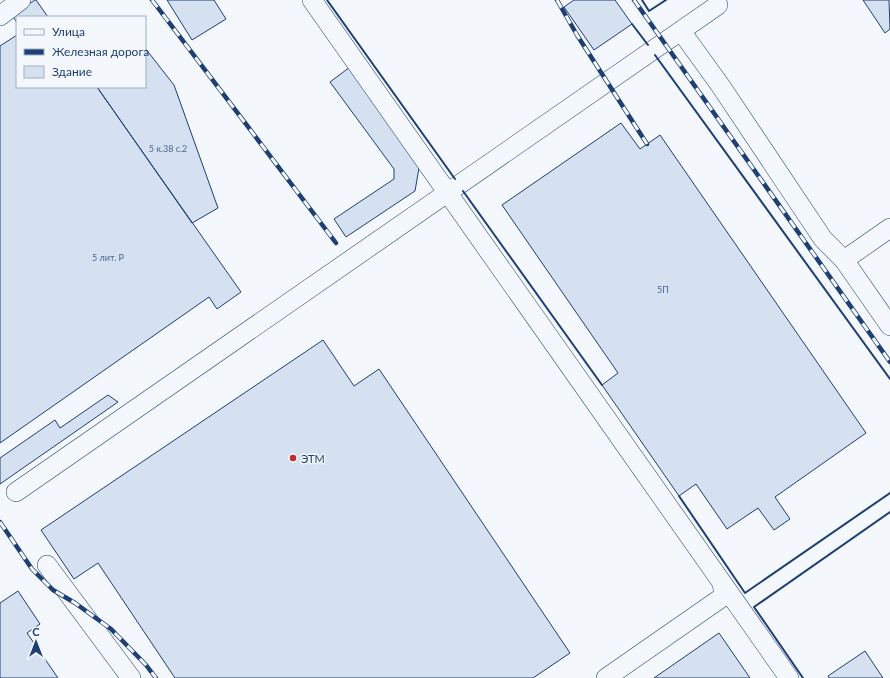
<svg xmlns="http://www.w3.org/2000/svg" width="890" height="678" font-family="Lato,sans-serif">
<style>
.building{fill:#d5e0f0;stroke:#1d3f73}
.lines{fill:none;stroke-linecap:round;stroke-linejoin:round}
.minor-casing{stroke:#1d3f73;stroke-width:20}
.minor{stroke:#f4f7fb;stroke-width:19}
.rail-casing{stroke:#1d3f73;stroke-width:4.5}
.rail{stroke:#f4f7fb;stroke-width:3;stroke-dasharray:9;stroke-linecap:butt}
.wall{stroke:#1d3f73;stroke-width:2}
.poi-dot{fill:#c62828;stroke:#f4f7fb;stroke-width:1.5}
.labels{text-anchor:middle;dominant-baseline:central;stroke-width:3;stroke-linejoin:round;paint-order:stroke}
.number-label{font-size:9px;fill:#4b6792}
.poi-label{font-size:11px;fill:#1d3f73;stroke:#f4f7fb;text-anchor:start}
</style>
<rect width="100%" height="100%" fill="#f4f7fb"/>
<!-- building -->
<path class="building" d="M 35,0 L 36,0 L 48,17 L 17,17 L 17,23 L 12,15 Z
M 167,0 L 214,0 L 226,19 L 192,40 Z
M 574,0 L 615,0 L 632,24 L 594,50 L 564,7 Z
M 863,0 L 889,0 L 890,29 L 885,33 Z
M 17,35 L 17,87 L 97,87 L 241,292 L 217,309 L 209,297 L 0,443 L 0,46 Z
M 145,48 L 174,85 L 218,208 L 192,223 L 97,87 L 145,87 Z
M 350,67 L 420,162 L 415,191 L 346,237 L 334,219 L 394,179 L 394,169 L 330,82 Z
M 621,123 L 640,149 L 660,135 L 866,433 L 775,497 L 790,519 L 774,530 L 758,508 L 727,529 L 696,484 L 679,496 L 602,385 L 618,373 L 502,205 Z
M 323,340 L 354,386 L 379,369 L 570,653 L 533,678 L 175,678 L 98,563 L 74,579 L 41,530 Z
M 108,395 L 118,402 L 0,484 L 0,458 L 55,420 L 60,428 Z
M 18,591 L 40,624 L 27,633 L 58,678 L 0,678 L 0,603 Z
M 719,633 L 750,678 L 654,678 Z
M 865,651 L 883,678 L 829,678 L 828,676 Z"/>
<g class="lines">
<defs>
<path id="minor" d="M 312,0 L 789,678
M 0,16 L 21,0
M 681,31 L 720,85 L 823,239 L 844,260 L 890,228
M 844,260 L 890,326
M 16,492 L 718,5
M 47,565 L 131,678
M 606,678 L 724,596 L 722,583"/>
</defs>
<!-- minor casing -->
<use href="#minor" class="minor-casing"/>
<!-- minor -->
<use href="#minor" class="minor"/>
<defs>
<path id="rail" d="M 152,0 L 336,243
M 557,0 L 577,35 L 647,144
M 634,0 L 890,362
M 0,522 L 32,569 L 53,590 L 75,603 L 111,629 L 146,665 L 156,678"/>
</defs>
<!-- rail casing -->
<use href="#rail" class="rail-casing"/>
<!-- rail -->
<use href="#rail" class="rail"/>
<!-- wall -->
<path class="wall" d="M 327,0 L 455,179
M 642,0 L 649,11 L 666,0
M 632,24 L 648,45
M 655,55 L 890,379
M 463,191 L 602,385
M 679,496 L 745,593 L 890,493
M 803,678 L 754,607 L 890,512"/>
</g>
<!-- markers -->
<circle class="poi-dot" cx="293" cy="458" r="4"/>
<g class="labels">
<!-- number labels -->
<g class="number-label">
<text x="168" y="148">5 к.38 с.2</text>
<text x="108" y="257">5 лит. Р</text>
<text x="663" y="289">5П</text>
</g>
<!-- poi labels -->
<g class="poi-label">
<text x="301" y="458">ЭТМ</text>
</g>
</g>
<!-- legend -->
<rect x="16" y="16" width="130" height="72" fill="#f4f7fb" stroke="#9eadc5"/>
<rect x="24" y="29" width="20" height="6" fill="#f4f7fb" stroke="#9eadc5"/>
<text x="52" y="36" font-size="12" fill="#1d3f73">Улица</text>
<rect x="24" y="49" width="20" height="6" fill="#1d3f73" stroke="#9eadc5"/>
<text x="52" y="56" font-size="12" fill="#1d3f73">Железная дорога</text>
<rect x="24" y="66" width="20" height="12" fill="#d5e0f0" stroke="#9eadc5"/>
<text x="52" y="76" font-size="12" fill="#1d3f73">Здание</text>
<!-- north arrow -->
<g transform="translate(36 642)" stroke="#f4f7fb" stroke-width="3" paint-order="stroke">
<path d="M0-3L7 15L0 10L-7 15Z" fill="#1d3f73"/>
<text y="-6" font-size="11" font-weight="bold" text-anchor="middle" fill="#1d3f73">С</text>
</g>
</svg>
